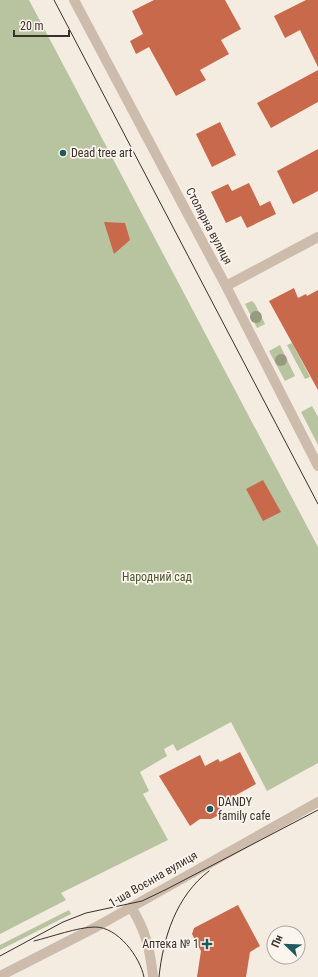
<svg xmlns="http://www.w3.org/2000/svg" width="318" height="977" font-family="'Roboto Condensed',sans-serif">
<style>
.green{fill:#b8c4a0}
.building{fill:#c8694b}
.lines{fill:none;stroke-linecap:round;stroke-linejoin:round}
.minor{stroke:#cdbbac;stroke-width:10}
.tram{stroke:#3b302b;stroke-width:1}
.tree{fill:#969b7f}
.poi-dot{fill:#1f5a5e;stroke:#fbf5ee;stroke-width:1.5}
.labels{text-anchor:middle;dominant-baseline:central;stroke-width:3.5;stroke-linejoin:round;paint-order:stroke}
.poi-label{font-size:12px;fill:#3b302b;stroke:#fbf5ee;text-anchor:start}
.street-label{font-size:12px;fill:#3b302b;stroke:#fbf5ee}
.park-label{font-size:12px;fill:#4a5a2e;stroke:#fbf5ee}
</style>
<rect width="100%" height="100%" fill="#f4ebe1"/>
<!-- green -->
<path class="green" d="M 0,0 L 29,0 L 318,547 L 318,763 L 267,791 L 231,722 L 177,751 L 173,744 L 164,749 L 167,756 L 140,772 L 149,791 L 143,794 L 168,840 L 61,893 L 66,900 L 0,934 Z
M 252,301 L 255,304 L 265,324 L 257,328 L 245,304 Z
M 292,343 L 310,377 L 305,379 L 287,345 Z
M 280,345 L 295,376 L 285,381 L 269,351 Z
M 312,406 L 318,417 L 318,445 L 301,412 Z
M 69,910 L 71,914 L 0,950 L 0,945 Z"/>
<!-- building -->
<path class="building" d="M 154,0 L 225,0 L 241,29 L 221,40 L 229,54 L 200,70 L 206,80 L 176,96 L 149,47 L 136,54 L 130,41 L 143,34 L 132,11 Z
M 306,0 L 318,0 L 318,67 L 300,30 L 285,38 L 274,16 Z
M 318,70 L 318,102 L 271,128 L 257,103 Z
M 220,122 L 236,155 L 212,167 L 196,134 Z
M 318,149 L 318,191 L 293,204 L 277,171 Z
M 249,183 L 260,206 L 270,201 L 276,214 L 247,228 L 241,216 L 226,223 L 211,192 L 228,184 L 232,191 Z
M 104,222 L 125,223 L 130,240 L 114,254 Z
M 294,288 L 298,298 L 306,294 L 307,296 L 318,290 L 318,390 L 269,301 Z
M 263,480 L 281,512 L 263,521 L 246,489 Z
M 240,752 L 256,784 L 222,803 L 217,816 L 211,819 L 200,819 L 190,826 L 159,776 L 200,755 L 205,766 L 218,759 L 220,762 Z
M 238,905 L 260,946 L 250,952 L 246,977 L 197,977 L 201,951 L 192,934 L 194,928 Z"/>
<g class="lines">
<!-- minor -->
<path class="minor" d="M 74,0 L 226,286 L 318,466
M 226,286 L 318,237
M 131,907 C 146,931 150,949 153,977
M 0,976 L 96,927 L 318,802"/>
<!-- tram -->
<path class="tram" d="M 54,0 L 318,504
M 34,941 C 51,937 78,927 95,927 C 118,927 140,957 144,977
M 0,956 L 63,922 L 86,913 L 142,901 L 167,889 L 318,810
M 159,977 C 163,938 176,896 209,871"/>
</g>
<!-- trees -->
<g class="tree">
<circle cx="256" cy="317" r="6"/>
<circle cx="281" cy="360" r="6"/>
</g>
<!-- markers -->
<g class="poi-dot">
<circle cx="63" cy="153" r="4"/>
<circle cx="210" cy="809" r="4"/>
<path d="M205 938h4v4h4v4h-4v4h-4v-4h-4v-4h4z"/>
</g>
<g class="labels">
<!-- poi labels -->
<g class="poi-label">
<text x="71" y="153">Dead tree art</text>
<text x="218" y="802">DANDY<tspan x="218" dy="14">family cafe</tspan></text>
<text x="199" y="944" text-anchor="end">Аптека № 1</text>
</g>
<!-- street labels -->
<g class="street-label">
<text transform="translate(209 226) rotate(62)">Столярна вулиця</text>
<text transform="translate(153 879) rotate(-30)">1-ша Воєнна вулиця</text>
</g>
<!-- park labels -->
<g class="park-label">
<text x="157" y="577">Народний сад</text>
</g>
</g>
<!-- north arrow -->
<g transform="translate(286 945) rotate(293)"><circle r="19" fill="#fbf5ee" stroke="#aea6a0"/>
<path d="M0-3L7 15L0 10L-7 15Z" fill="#1f5a5e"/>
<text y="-6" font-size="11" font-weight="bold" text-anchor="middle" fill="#3b302b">Пн</text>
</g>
<!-- scale -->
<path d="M14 30v6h55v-6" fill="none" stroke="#3b302b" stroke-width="2"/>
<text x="20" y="30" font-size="12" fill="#3b302b" stroke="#fbf5ee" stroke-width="3" paint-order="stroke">20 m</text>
</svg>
